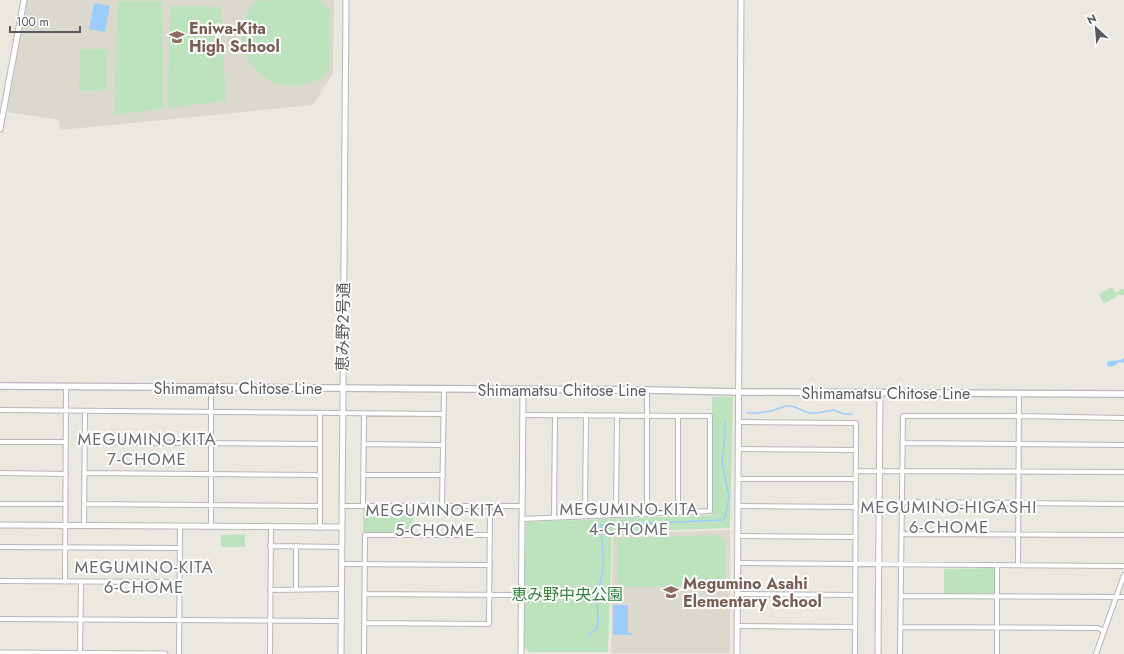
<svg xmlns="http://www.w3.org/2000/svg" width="1124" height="654" font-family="Jost,'Noto Sans JP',sans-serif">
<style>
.education{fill:#dbd8cd}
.green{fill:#bce3be}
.water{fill:#9ecdfd}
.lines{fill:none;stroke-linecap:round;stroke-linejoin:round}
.stream{stroke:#9ecdfd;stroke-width:1.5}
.minor-casing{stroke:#b5b7bc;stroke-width:6}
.tertiary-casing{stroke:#b5b7bc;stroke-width:7}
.secondary-casing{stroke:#b5b8be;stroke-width:8}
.minor{stroke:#fff;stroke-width:4}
.tertiary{stroke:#fff;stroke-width:5}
.secondary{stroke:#fff;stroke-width:5.5}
.labels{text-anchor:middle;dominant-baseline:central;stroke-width:4;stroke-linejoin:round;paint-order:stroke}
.education-label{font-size:16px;font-weight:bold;fill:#785e54;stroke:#fff;text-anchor:start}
.street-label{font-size:16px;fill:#585b60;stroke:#fff}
.park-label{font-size:16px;fill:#36823e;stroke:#fff}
.neighbourhood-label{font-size:17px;letter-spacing:1px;fill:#696d72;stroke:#fff}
</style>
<rect width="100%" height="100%" fill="#ebe9df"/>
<!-- education -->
<path class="education" d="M 27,0 L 334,0 L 333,73 L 313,105 L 61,130 L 59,120 L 7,112 Z
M 730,530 L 730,651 L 728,653 L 611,653 L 613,534 Z"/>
<!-- green -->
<path class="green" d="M 288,0 L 321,0 L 330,10 L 329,71 C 322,76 316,82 308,84 C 273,95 234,62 243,25 C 245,16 250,8 256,1 Z
M 118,1 L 162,1 L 163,109 L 114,115 Z
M 170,6 L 221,7 L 226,101 L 168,108 Z
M 80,49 L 107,49 L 107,90 L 79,91 Z
M 1112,287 L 1116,293 L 1119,291 L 1119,290 L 1124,289 L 1124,295 L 1119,295 L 1119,294 L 1117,295 L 1117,296 L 1104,304 L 1099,294 Z
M 712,397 L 733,397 L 730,528 L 612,532 L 608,652 L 529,652 L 523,646 L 526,522 L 712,515 Z
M 363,508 L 414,508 L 413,533 L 363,532 Z
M 245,534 L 245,547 L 221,547 L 221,535 Z
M 718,535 L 725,542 L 725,587 L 617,587 L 617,538 Z
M 994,568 L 994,593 L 944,594 L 944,569 Z"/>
<!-- water -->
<path class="water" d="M 94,3 L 110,6 L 105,32 L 89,29 Z
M 1124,358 L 1124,363 L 1120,362 L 1112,367 L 1107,366 L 1107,362 C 1113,359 1119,362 1124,358 Z
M 613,605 L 628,605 L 628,633 L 632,633 L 632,635 L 613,635 Z"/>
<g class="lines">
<!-- stream -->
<path class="stream" d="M 747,413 L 758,413 L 771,411 L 786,406 L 792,406 L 809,413 L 817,413 L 833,410 L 844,414 L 852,414
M 590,636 L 590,633 C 604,629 596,610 597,600 C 597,589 602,579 603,569 C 604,554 601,540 601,525 L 723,520 L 725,518 L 729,497 L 722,463 L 725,435 L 725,421"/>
<defs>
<path id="minor" d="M 647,390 L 647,514
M 0,410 L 443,414
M 739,422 L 856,423 L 855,654
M 0,442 L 66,442
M 85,442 L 320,444
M 902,443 L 1124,445
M 364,444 L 443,445
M 738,449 L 856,450
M 856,471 L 1124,472
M 0,473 L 66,474
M 84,473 L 320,475
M 364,475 L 443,475
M 738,479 L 856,479
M 902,502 L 1124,504
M 0,504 L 65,504
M 85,504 L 320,506
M 342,506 L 522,506
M 363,506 L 364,414
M 442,506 L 444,390
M 738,506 L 856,507
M 678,513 L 678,416
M 616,515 L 617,416
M 585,516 L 586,415
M 554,517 L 555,416
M 522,519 L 710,511 L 710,416 L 523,415
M 84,525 L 85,411
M 211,526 L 211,388
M 320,528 L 320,413
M 902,534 L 1124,535
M 738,536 L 856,537
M 270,546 L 342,547
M 0,547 L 179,548
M 737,563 L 1124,566
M 342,564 L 490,565
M 1018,565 L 1019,393
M 0,581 L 179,582
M 65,582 L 66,387
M 296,589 L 296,546
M 270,590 L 341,589
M 364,594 L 521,595
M 737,594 L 855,595
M 901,596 L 1124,597
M 0,619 L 341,621
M 364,623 L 489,624 L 490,506
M 737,626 L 855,627
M 900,627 L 1098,628 L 1104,631
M 80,654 L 81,582
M 179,654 L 180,526
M 270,654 L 271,527
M 364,654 L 365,535 L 490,535
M 900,654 L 903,416 L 1019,416 L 1124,418
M 997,654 L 997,565
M 1096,654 L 1124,575"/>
<path id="tertiary" d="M 0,129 L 24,0
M 0,525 L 342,527
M 0,653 L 165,654
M 341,654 L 346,0
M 521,654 L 523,390
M 737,654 L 741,0
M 878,654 L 880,392"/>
<path id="secondary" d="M 0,386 L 647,390 L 739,392 L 1124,394"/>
</defs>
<!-- minor casing -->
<use href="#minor" class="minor-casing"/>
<!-- tertiary casing -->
<use href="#tertiary" class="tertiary-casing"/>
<!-- secondary casing -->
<use href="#secondary" class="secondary-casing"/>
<!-- minor -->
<use href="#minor" class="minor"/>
<!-- tertiary -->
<use href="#tertiary" class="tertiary"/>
<!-- secondary -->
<use href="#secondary" class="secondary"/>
</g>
<!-- icons -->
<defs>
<symbol id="school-bare" viewBox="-9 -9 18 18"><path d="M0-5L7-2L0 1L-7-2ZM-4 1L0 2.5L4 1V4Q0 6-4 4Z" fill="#8d6e63" stroke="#fff" stroke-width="2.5" paint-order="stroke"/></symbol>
</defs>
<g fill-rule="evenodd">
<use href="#school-bare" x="166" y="26" width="22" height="22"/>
<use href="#school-bare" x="660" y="581" width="22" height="22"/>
</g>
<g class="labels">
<!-- education labels -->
<g class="education-label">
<text x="189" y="28">Eniwa-Kita<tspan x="189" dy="18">High School</tspan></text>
<text x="683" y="583">Megumino Asahi<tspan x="683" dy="18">Elementary School</tspan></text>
</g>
<!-- street labels -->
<g class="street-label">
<text transform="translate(343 327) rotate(-89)">恵み野２号通</text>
<text x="238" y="388">Shimamatsu Chitose Line</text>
<text x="562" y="390">Shimamatsu Chitose Line</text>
<text x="886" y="393">Shimamatsu Chitose Line</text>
</g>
<!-- park labels -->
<g class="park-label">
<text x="567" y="594">恵み野中央公園</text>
</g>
<!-- neighbourhood labels -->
<g class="neighbourhood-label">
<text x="147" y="439">MEGUMINO-KITA<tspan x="147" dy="20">7-CHOME</tspan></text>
<text x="949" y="507">MEGUMINO-HIGASHI<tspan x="949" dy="20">6-CHOME</tspan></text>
<text x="629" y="509">MEGUMINO-KITA<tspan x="629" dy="20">4-CHOME</tspan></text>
<text x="435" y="510">MEGUMINO-KITA<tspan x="435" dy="20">5-CHOME</tspan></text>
<text x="144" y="567">MEGUMINO-KITA<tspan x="144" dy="20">6-CHOME</tspan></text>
</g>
</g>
<!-- north arrow -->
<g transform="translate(1096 28) rotate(334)" stroke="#ffffff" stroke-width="3" paint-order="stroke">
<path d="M0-3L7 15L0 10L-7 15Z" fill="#585b60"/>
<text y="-6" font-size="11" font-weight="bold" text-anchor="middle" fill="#585b60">N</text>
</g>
<!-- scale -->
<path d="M10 26v6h70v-6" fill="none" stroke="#585b60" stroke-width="2"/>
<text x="16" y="26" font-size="12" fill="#585b60" stroke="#ffffff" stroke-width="3" paint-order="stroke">100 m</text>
</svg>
